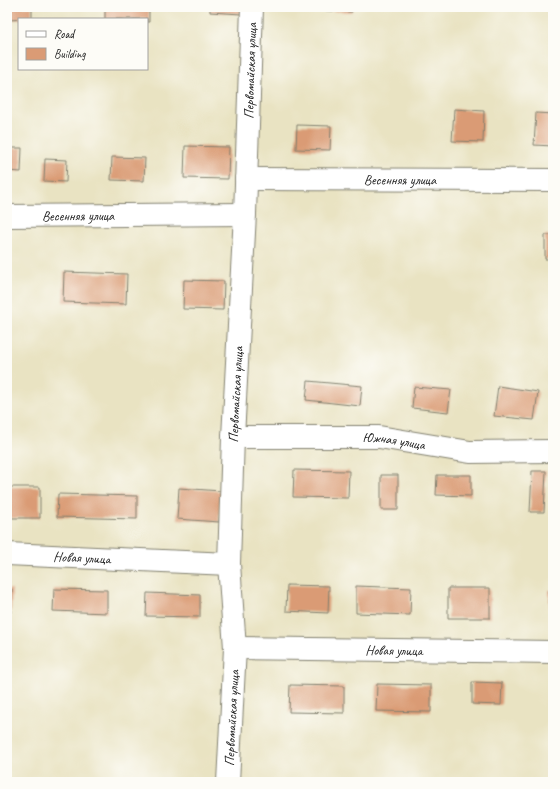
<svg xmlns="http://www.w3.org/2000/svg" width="560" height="789" font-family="Caveat,sans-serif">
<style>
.building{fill:#da9b75}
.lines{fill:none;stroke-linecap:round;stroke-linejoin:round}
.minor-casing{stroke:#82806f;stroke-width:24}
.minor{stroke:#fff;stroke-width:22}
.labels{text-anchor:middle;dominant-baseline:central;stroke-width:3;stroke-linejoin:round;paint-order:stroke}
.street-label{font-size:14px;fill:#1c1c1c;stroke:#fdfcf7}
</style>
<rect width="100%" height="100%" fill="#fdfcf7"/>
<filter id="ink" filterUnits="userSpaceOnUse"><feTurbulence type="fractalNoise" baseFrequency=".025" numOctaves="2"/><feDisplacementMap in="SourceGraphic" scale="8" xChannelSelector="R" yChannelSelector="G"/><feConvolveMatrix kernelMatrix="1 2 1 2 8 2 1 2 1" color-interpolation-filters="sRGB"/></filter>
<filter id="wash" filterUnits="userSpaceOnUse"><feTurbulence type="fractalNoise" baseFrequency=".012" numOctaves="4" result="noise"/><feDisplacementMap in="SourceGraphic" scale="16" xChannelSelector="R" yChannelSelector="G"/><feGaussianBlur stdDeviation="0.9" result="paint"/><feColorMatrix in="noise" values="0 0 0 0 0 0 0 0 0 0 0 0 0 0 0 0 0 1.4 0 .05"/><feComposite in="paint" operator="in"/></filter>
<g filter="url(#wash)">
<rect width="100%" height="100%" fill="#e9e3c2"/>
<g id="blocks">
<!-- building -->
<path class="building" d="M 7,7 L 32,7 L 32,19 L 7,20 Z
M 105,7 L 149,7 L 149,22 L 147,22 L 147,19 L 105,19 Z
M 210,7 L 242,7 L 241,14 L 210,12 Z
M 310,7 L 352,7 L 352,12 L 309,10 Z
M 454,109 L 484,111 L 483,142 L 452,141 Z
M 536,113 L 553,114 L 553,146 L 534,145 Z
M 297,125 L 331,126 L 330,150 L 296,149 Z
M 185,146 L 229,147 L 228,179 L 184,178 Z
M 7,148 L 22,148 L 21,172 L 7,171 Z
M 112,157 L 145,158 L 144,181 L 111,180 Z
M 45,159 L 67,160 L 66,182 L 44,181 Z
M 545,235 L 553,235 L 553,259 L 545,259 Z
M 64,272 L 127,274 L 126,304 L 63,302 Z
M 184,280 L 224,281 L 223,310 L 183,309 Z
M 308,381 L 362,386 L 360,406 L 306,400 Z
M 498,386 L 538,392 L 534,420 L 494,416 Z
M 414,387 L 451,390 L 448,412 L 412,408 Z
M 294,470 L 349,471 L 348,498 L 293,497 Z
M 532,471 L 546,471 L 544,512 L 530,512 Z
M 381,475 L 398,475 L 398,510 L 381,510 Z
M 437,475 L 471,475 L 471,496 L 436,495 Z
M 7,487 L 40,487 L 40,518 L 7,518 Z
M 179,488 L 221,491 L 219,522 L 177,519 Z
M 58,494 L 137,496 L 137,519 L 57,517 Z
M 287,585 L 329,586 L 328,613 L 286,611 Z
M 356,586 L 411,588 L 410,615 L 356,613 Z
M 448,588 L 490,588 L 490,618 L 448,618 Z
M 7,589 L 12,589 L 11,612 L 7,612 Z
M 54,589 L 107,590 L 107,613 L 53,611 Z
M 549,590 L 553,590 L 553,621 L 550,621 Z
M 147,593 L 200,595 L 200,617 L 146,616 Z
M 472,682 L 502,683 L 501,705 L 472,704 Z
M 377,684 L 431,685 L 431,712 L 376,711 Z
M 290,685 L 344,686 L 344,713 L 289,712 Z"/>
</g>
</g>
<g filter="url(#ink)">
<use href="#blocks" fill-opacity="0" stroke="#82806f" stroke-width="1"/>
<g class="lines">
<defs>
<g id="minor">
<path id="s1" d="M 246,179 L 553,180"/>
<path id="s2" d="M 7,216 L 245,214"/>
<path id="s3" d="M 233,437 L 379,437 L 470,452 L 553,451"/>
<path id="s4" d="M 7,554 L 229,564"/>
<path id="s5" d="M 235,648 L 553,652"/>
<path id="s6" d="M 228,782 L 235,648 L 229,564 L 233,437 L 245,214 L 252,7"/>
</g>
</defs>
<!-- minor casing -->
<use href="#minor" class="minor-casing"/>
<!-- minor -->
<use href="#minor" class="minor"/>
</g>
</g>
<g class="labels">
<!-- street labels -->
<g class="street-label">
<text stroke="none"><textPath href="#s6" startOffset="712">Первомайская улица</textPath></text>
<text stroke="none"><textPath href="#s1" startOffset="154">Весенняя улица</textPath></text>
<text stroke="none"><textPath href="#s2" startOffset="71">Весенняя улица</textPath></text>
<text stroke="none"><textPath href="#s6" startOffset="388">Первомайская улица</textPath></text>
<text stroke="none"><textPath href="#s3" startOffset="161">Южная улица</textPath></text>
<text stroke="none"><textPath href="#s4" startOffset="75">Новая улица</textPath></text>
<text stroke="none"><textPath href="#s5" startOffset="159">Новая улица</textPath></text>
<text stroke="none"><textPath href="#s6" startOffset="64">Первомайская улица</textPath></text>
</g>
</g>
<!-- margin -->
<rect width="560" height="789" fill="none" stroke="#fdfcf7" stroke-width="24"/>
<!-- legend -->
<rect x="18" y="18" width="130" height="52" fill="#fdfcf7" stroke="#a3a29f"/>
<rect x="26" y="31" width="20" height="6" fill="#ffffff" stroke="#a3a29f"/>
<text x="54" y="38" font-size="12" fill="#1c1c1c">Road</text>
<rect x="26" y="48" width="20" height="12" fill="#da9b75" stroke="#a3a29f"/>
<text x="54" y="58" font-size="12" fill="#1c1c1c">Building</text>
</svg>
